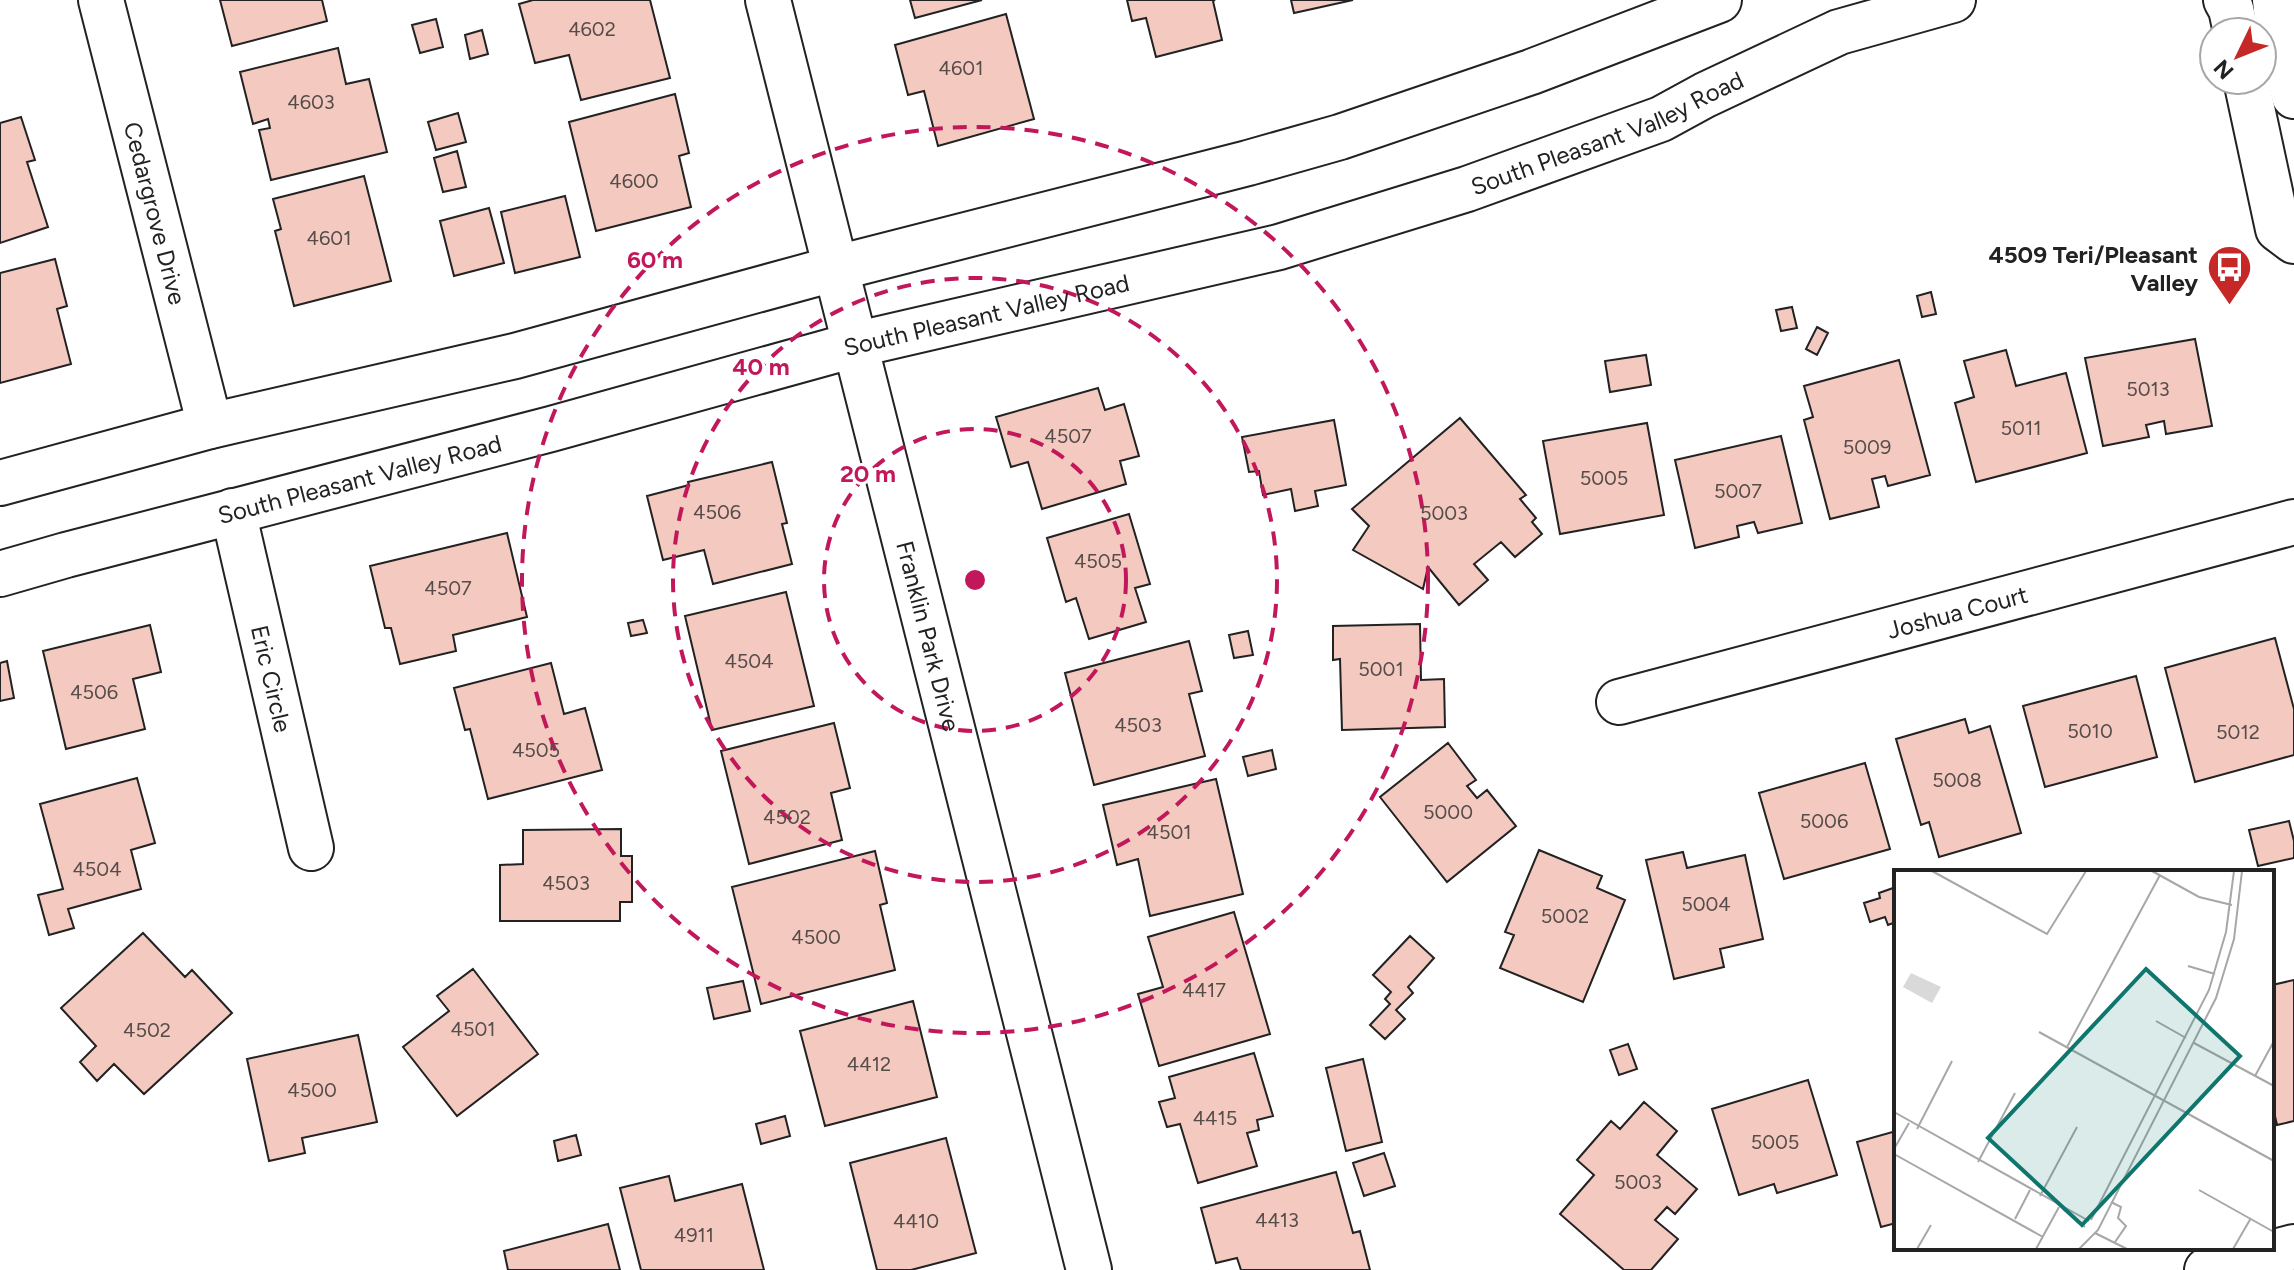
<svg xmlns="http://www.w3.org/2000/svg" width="2294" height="1270" font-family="Figtree,sans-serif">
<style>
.building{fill:#f3c9c0;stroke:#222;stroke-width:2}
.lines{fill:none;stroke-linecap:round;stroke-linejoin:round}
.street-casing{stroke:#222;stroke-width:48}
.secondary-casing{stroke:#222;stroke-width:48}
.street{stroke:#fff;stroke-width:44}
.secondary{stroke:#fff;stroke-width:44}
.ring{fill:none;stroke:#c2185b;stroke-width:4;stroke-dasharray:14 10}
.labels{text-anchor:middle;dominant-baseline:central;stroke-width:6;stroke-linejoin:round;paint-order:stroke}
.number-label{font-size:20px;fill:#564c4a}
.street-label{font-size:24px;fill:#222;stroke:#fff}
.poi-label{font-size:24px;font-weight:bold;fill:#222;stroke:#fff;text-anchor:end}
.inset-road{fill:none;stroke:#a7a7a7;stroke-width:2}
.view{fill:#0f766e;fill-opacity:0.15;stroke:#0f766e;stroke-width:4}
.inset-edge{fill:none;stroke:#222;stroke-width:4}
.centre{fill:#c2185b;stroke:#fff;stroke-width:4}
.ring-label{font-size:24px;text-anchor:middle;font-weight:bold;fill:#c2185b;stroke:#fff;stroke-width:6;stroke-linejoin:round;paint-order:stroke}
</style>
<rect width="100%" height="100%" fill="#fff"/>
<!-- building -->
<path class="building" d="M 220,0 L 322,0 L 327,21 L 232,46 Z
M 533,0 L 650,0 L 670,78 L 581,100 L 569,55 L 535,63 L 519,4 Z
M 910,0 L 982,0 L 915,18 Z
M 1127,0 L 1215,0 L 1213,1 L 1222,40 L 1156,57 L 1146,18 L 1132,21 Z
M 1291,0 L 1353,0 L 1294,13 Z
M 1006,14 L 1034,119 L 938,146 L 924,91 L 908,95 L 895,45 Z
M 436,19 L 443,47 L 420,53 L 412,25 Z
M 482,30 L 488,54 L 470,59 L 465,35 Z
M 338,48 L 346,84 L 369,79 L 387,152 L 271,180 L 259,130 L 270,128 L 268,119 L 253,124 L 240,72 Z
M 675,94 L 689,153 L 679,156 L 691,207 L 596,231 L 569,122 Z
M 458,113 L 466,142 L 436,150 L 428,122 Z
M 21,117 L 35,160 L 27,162 L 48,227 L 0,243 L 0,123 Z
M 457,151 L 466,187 L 443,192 L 434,158 Z
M 364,176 L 391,281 L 294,306 L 275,231 L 281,229 L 273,199 Z
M 565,196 L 580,257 L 515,273 L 501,212 Z
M 489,208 L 504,263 L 454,276 L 440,221 Z
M 55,259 L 67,306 L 57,309 L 71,364 L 0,383 L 0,273 Z
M 1931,292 L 1936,314 L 1922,317 L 1917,296 Z
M 1792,307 L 1797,328 L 1781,331 L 1776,310 Z
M 1817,327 L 1828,333 L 1817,355 L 1806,349 Z
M 2195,339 L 2212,426 L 2166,434 L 2164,421 L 2146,425 L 2149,437 L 2103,446 L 2085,358 Z
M 2006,350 L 2016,386 L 2066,373 L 2087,453 L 1976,482 L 1955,403 L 1974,397 L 1964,361 Z
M 1646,355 L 1651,385 L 1610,392 L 1605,361 Z
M 1899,360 L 1930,475 L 1888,486 L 1885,476 L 1872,479 L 1879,507 L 1830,519 L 1804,420 L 1813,417 L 1804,386 Z
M 1098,388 L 1105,410 L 1124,404 L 1139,456 L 1120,461 L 1126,484 L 1042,509 L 1028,462 L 1011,467 L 996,417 Z
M 1460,418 L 1526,495 L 1520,499 L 1536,518 L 1532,522 L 1542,534 L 1515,557 L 1501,542 L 1474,564 L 1488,580 L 1459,605 L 1428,567 L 1423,589 L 1353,550 L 1369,526 L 1352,509 Z
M 1334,420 L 1346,485 L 1315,491 L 1318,506 L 1295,511 L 1291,489 L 1263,495 L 1259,471 L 1249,472 L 1242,437 Z
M 1647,423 L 1664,515 L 1560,534 L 1543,441 Z
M 1781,436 L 1802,523 L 1758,533 L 1754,522 L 1737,526 L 1739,537 L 1695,548 L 1675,460 Z
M 772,462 L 787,523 L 782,524 L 792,564 L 713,584 L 704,550 L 663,560 L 647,496 L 689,485 L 688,482 Z
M 1129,514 L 1150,584 L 1135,588 L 1146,622 L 1089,639 L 1076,598 L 1066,602 L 1047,538 Z
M 507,533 L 527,617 L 453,635 L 456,651 L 400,664 L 391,628 L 385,628 L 370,566 Z
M 786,592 L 814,706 L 712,730 L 685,616 Z
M 643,620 L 647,633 L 631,636 L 628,623 Z
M 1420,624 L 1421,680 L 1444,679 L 1445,727 L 1342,730 L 1340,659 L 1333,660 L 1333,626 Z
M 150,625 L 161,672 L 133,679 L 145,729 L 66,749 L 43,651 Z
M 1248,631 L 1253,655 L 1234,658 L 1229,635 Z
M 2275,638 L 2294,709 L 2294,755 L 2195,782 L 2165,668 Z
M 1189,641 L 1202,691 L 1189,694 L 1205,756 L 1094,785 L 1065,673 Z
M 7,661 L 14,698 L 0,701 L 0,663 Z
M 551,663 L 564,714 L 585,708 L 602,770 L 488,799 L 470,729 L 465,730 L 454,688 Z
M 2136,676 L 2157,757 L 2045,787 L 2023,706 Z
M 1965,719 L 1969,733 L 1990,726 L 2021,833 L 1939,857 L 1929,822 L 1921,825 L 1896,739 Z
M 834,723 L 850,788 L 831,793 L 842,840 L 749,864 L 721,751 Z
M 1448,743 L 1476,780 L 1467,786 L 1477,798 L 1487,790 L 1516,826 L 1447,882 L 1380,797 Z
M 1272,750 L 1276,769 L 1248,776 L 1243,757 Z
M 1865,763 L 1890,849 L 1784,879 L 1759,793 Z
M 137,778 L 155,843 L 131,850 L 141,889 L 68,909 L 74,928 L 49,935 L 38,895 L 63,889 L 40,804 Z
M 1216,779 L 1243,894 L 1150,916 L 1138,859 L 1117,865 L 1103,805 Z
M 2289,821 L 2294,841 L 2294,858 L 2258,866 L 2249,830 Z
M 621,829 L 621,856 L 632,856 L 632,902 L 620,902 L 620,921 L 500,921 L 500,865 L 523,864 L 523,830 Z
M 1539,850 L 1602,876 L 1597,888 L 1625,900 L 1583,1002 L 1500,968 L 1514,935 L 1505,932 Z
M 875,851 L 887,903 L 880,905 L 895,970 L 761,1004 L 732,887 Z
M 1683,852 L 1687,868 L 1745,855 L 1763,939 L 1720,949 L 1724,967 L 1674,979 L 1646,860 Z
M 1896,887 L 1896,922 L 1888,925 L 1885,917 L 1870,922 L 1864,903 L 1880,898 L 1879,893 Z
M 1234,912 L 1270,1034 L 1159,1066 L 1138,994 L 1163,987 L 1148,937 Z
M 143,933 L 185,977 L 192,970 L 232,1013 L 144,1094 L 114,1064 L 97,1081 L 80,1062 L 96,1046 L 61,1008 Z
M 1410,936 L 1434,958 L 1408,987 L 1413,993 L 1396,1010 L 1405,1019 L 1385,1039 L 1370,1025 L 1390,1004 L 1385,999 L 1391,992 L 1373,975 Z
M 473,969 L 538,1054 L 457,1116 L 403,1047 L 449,1011 L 437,996 Z
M 2294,980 L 2294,1121 L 2277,1125 L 2272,1103 L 2272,985 Z
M 743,981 L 750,1011 L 714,1019 L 707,988 Z
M 913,1001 L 937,1097 L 825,1126 L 800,1031 Z
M 358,1035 L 377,1122 L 302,1138 L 305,1153 L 269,1161 L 247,1059 Z
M 1628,1044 L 1637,1069 L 1619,1075 L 1610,1050 Z
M 1254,1053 L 1273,1116 L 1257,1120 L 1259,1130 L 1247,1133 L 1257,1166 L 1198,1183 L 1180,1124 L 1167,1127 L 1159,1102 L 1175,1098 L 1169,1077 Z
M 1363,1059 L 1382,1142 L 1346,1151 L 1326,1068 Z
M 1808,1080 L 1837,1175 L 1777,1193 L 1774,1184 L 1739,1195 L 1712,1109 Z
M 1644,1102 L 1677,1131 L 1657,1155 L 1697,1189 L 1675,1214 L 1667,1207 L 1655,1220 L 1678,1239 L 1651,1270 L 1624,1270 L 1560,1214 L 1594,1175 L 1577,1160 L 1611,1121 L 1620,1129 Z
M 785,1116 L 790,1136 L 761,1144 L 756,1124 Z
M 1896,1131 L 1896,1223 L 1881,1227 L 1857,1142 Z
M 576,1135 L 581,1155 L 558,1161 L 554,1141 Z
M 946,1138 L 976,1253 L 911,1270 L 877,1270 L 850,1163 Z
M 1384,1153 L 1395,1186 L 1364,1196 L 1353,1163 Z
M 1336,1172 L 1353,1233 L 1360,1231 L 1370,1270 L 1241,1270 L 1237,1258 L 1216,1263 L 1201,1208 Z
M 669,1176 L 675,1201 L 742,1184 L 764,1270 L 641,1270 L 620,1188 Z
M 608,1224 L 620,1270 L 508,1270 L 504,1251 Z"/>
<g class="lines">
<defs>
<g id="street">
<path id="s1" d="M 101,0 L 210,426"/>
<path id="s2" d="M 768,0 L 1089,1270"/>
<path id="s3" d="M 233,511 L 311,848"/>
<path id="s4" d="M 1619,702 L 2294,522"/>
<path d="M 2207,1270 L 2294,1247"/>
</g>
<g id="secondary">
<path d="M 2226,0 L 2231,9 L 2236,32"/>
<path d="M 2275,0 L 2278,28 L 2294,96"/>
<path d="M 2246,80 L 2278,229 L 2294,241"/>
<path d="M 0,483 L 210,426 L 515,356 L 837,268 L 1248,163 L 1340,137 L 1531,72 L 1719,0"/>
<path id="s5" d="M 0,574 L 66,555 L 551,429 L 854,345 L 1279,247 L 1467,189 L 1661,119 L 1705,95 L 1839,32 L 1953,0"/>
</g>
</defs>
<!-- street casing -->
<use href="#street" class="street-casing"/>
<!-- secondary casing -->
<use href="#secondary" class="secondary-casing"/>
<!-- street -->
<use href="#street" class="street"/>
<!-- secondary -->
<use href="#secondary" class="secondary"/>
</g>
<!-- distance rings -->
<g class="ring">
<circle cx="975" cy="580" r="151"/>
<circle cx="975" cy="580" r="302"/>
<circle cx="975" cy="580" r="453"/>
</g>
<!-- icons -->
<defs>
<symbol id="bus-pin" viewBox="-11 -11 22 30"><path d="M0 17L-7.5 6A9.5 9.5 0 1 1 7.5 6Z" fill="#c62828" stroke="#fff"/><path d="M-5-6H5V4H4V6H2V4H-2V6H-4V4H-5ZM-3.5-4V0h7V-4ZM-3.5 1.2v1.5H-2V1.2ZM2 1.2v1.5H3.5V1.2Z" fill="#fff"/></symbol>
</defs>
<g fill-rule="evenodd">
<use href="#bus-pin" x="2204" y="242" width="51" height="69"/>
</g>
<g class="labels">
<!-- number labels -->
<g class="number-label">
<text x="592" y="29">4602</text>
<text x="961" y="68">4601</text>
<text x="311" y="102">4603</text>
<text x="634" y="181">4600</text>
<text x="329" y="238">4601</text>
<text x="2148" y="389">5013</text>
<text x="2021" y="428">5011</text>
<text x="1068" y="436">4507</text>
<text x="1867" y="447">5009</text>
<text x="1604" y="478">5005</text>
<text x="1738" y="491">5007</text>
<text x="717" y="512">4506</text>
<text x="1444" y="513">5003</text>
<text x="1098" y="561">4505</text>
<text x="448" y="588">4507</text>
<text x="749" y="661">4504</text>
<text x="1381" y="669">5001</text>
<text x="94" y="692">4506</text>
<text x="1138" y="725">4503</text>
<text x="2090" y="731">5010</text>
<text x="2238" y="732">5012</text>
<text x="536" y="750">4505</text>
<text x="1957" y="780">5008</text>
<text x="1448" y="812">5000</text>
<text x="787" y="817">4502</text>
<text x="1824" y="821">5006</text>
<text x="1169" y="832">4501</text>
<text x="97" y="869">4504</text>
<text x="566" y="883">4503</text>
<text x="1706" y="904">5004</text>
<text x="1565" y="916">5002</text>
<text x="816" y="937">4500</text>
<text x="1204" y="990">4417</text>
<text x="473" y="1029">4501</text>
<text x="147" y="1030">4502</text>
<text x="869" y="1064">4412</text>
<text x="312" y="1090">4500</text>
<text x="1215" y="1118">4415</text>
<text x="1775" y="1142">5005</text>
<text x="1638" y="1182">5003</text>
<text x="1277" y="1220">4413</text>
<text x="916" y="1221">4410</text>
<text x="694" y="1235">4911</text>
</g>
<!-- street labels -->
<g class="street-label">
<text stroke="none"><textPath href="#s5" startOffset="1668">South Pleasant Valley Road</textPath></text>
<text stroke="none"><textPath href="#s1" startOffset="220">Cedargrove Drive</textPath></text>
<text stroke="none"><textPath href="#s5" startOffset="1020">South Pleasant Valley Road</textPath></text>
<text stroke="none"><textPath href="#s5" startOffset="372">South Pleasant Valley Road</textPath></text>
<text stroke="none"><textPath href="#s4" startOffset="350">Joshua Court</textPath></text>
<text stroke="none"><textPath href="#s2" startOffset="656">Franklin Park Drive</textPath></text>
<text stroke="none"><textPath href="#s3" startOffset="172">Eric Circle</textPath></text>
</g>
<!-- poi labels -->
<g class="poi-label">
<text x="2198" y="254">4509 Teri/Pleasant<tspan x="2198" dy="28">Valley</tspan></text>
</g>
</g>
<!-- overview -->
<g transform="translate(1894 870)">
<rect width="380" height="380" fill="#fff"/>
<path d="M 17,103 L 47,117 L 38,133 L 9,117 Z" fill="#d9d9d9"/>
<path class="inset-road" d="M 38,1 L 153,64 L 192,1M 258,1 L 305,27 L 338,35M 294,96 L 321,104M 262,151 L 292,168M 145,162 L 380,291M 300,173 L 380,216M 173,177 L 266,5M 361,206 L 380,171M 0,242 L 195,351M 23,259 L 58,191M 0,279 L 15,253M 0,284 L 149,367M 84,292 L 121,223M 305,320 L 380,362M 146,326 L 183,257M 217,332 L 227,337 L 224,348 L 232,356 L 221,372M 169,339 L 191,357M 121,349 L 136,320M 197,350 L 315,120 L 332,62 L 340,1M 201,363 L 233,379M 23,379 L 37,355M 142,379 L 165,337M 185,379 L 204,360 L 322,128 L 340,69 L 348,1M 339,379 L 357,348"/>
<path class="view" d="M 252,99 L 346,186 L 188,355 L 94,268 Z"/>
<rect width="380" height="380" class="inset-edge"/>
</g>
<circle cx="975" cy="580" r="12" class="centre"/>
<g class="ring-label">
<text x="655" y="268">60 m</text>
<text x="761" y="375">40 m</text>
<text x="868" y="482">20 m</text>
</g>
<!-- north arrow -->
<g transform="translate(2238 56) rotate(227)"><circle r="38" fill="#ffffff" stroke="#a7a7a7" stroke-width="2"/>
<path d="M0-6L14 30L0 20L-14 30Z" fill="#c62828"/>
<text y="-12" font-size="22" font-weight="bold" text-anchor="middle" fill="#222222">N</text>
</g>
</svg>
